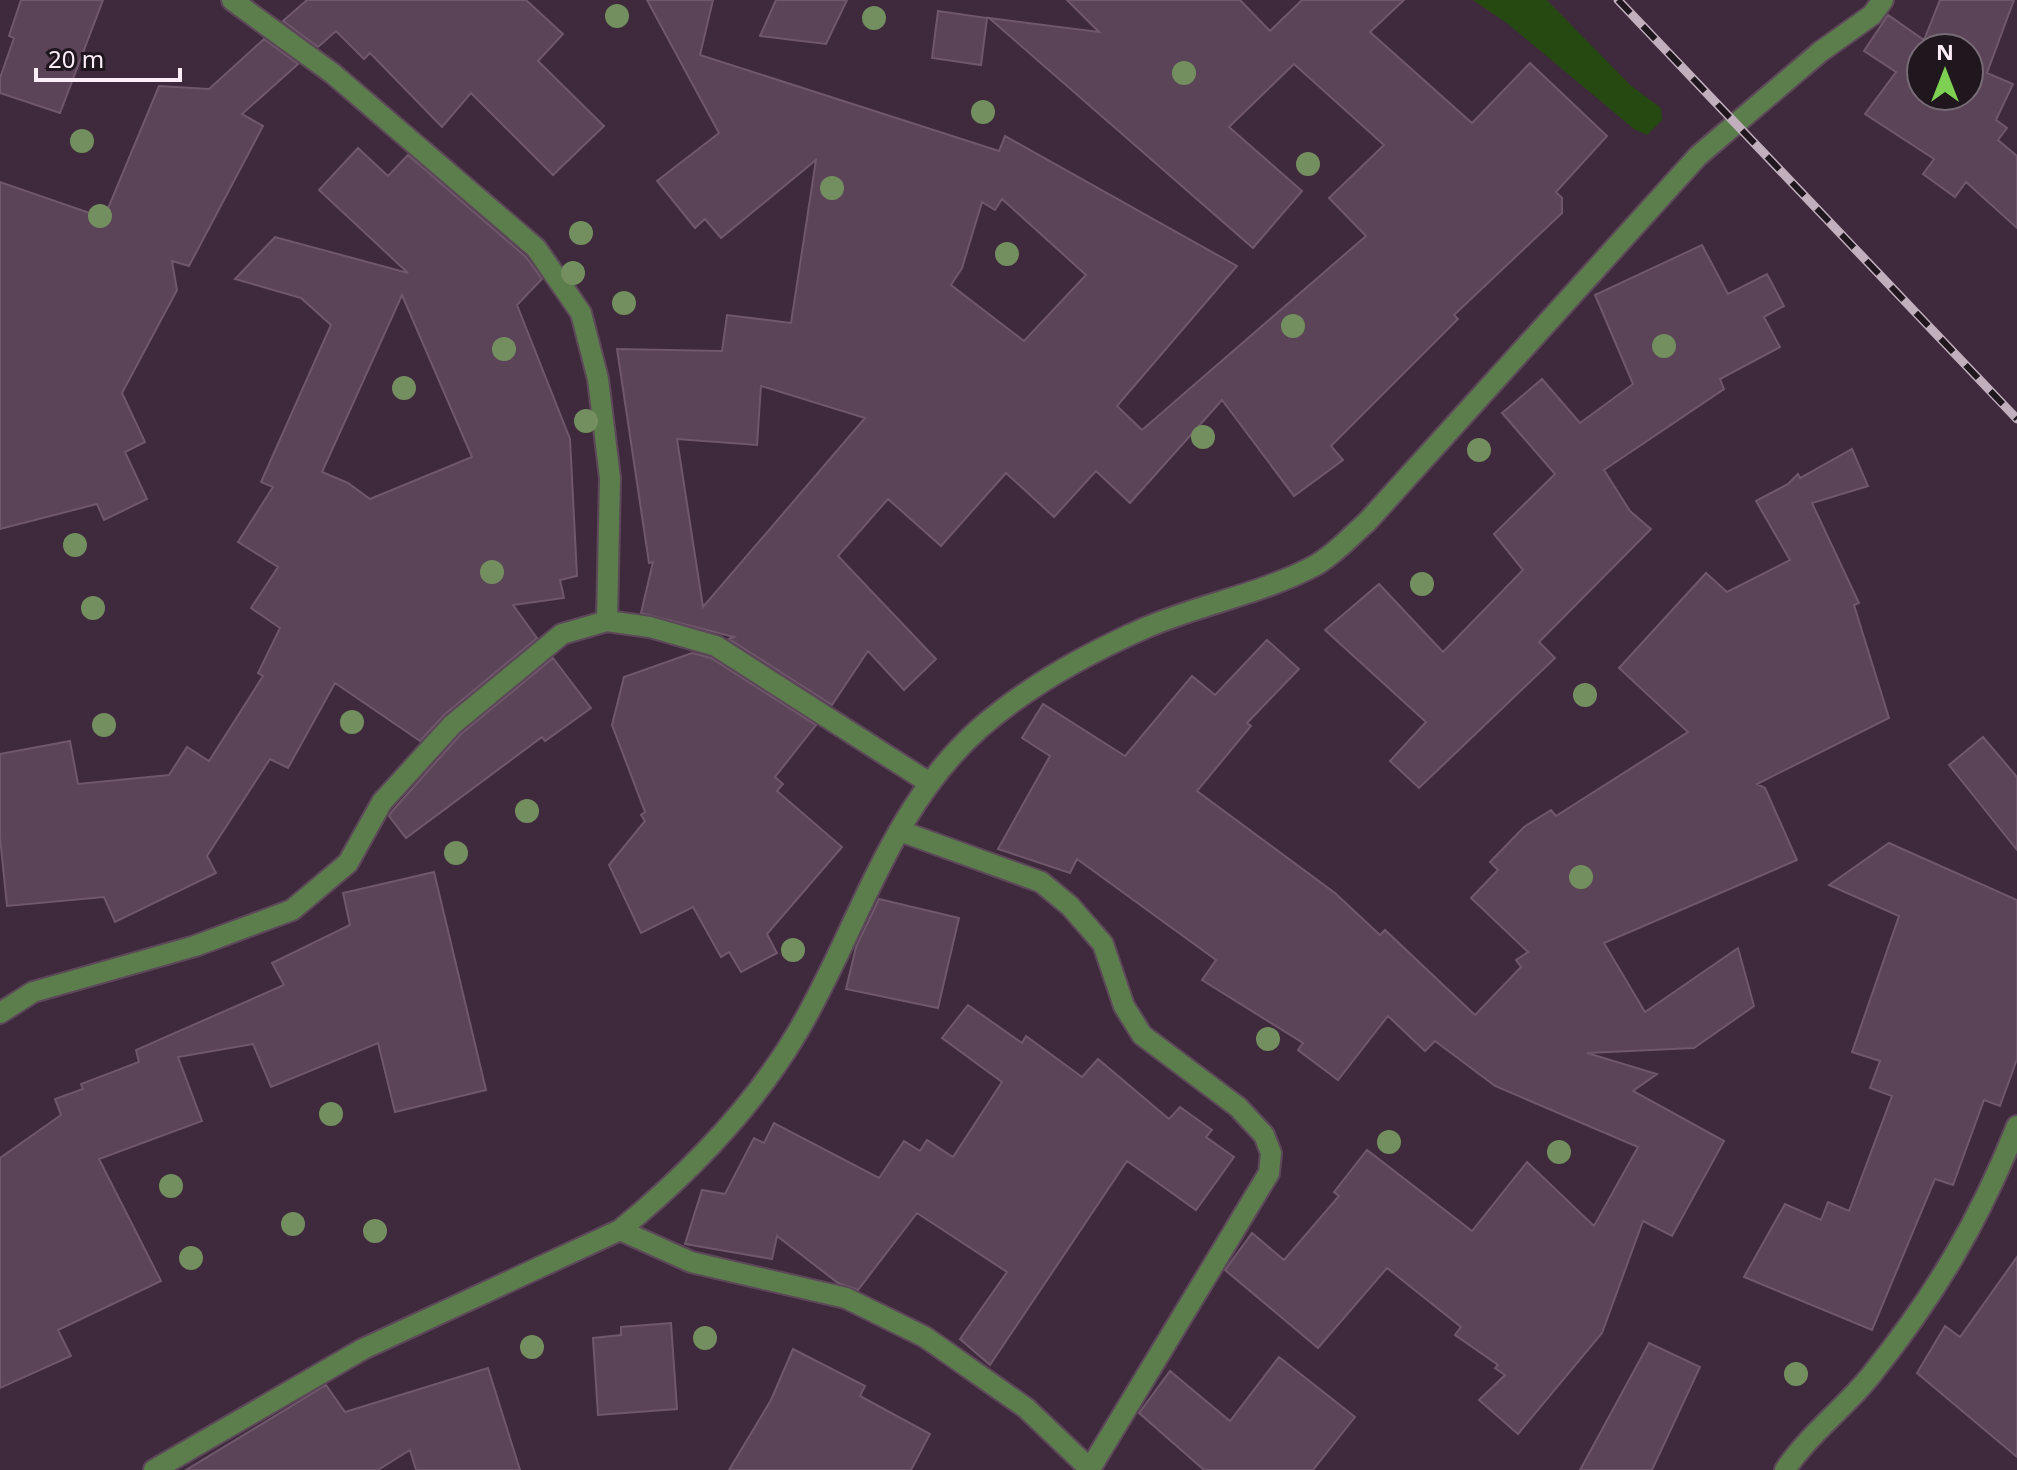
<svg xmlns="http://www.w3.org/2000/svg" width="2017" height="1470" font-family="'Noto Sans',sans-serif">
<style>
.green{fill:#254911}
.building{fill:#5b4458;stroke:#70576c;stroke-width:2;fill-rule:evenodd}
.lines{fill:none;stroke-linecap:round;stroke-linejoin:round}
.minor-casing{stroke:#5d485a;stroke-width:24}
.minor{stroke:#5c7d4c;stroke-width:20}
.rail-casing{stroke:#c1afbe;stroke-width:9}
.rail{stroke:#1f161e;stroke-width:6;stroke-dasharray:18;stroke-linecap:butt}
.tree{fill:#738f5f}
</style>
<rect width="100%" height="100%" fill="#3f293c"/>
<!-- green -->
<path class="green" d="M 1473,0 L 1547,0 L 1630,85 L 1661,108 L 1662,120 L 1647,135 L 1634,129 L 1508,24 Z"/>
<!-- building -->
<path class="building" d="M 21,0 L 103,0 L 60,113 L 0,93 L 0,78 L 14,38 L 9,36 Z
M 307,0 L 526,0 L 563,34 L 538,61 L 604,126 L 553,175 L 471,93 L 442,127 L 370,53 L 364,59 L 336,31 L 318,47 L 283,21 Z
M 647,0 L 713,0 L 700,55 L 999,151 L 1005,136 L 1237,266 L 1117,406 L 1142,430 L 1366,236 L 1329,198 L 1384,145 L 1294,64 L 1229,127 L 1302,191 L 1253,248 L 989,18 L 1099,32 L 1067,0 L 1240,0 L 1270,31 L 1302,0 L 1404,0 L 1370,32 L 1472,123 L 1530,63 L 1607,136 L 1556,192 L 1562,198 L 1562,213 L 1454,315 L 1458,319 L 1331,446 L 1343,460 L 1294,496 L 1222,400 L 1130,503 L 1096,471 L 1054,517 L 1006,473 L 941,546 L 888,499 L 838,556 L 936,659 L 904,690 L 868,651 L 832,705 L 729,639 L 734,637 L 641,613 L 653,562 L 649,563 L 617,349 L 722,351 L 727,315 L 791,323 L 816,160 L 721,238 L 705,219 L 695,228 L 657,181 L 719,133 ZM 1002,199 L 1086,275 L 1024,341 L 951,285 L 962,268 L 982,202 L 995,210 ZM 761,386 L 865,418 L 703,607 L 677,439 L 757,445 Z
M 776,0 L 847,0 L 826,44 L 760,36 Z
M 1940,0 L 2014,0 L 1987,73 L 2013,84 L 1996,120 L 2007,128 L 1998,140 L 2017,156 L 2017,228 L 1966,182 L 1955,197 L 1923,174 L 1934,159 L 1865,114 L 1896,72 L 1864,51 L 1888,15 L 1924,40 ZM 1921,48 L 1969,48 L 1969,96 L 1921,96 Z
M 938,11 L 987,18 L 981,65 L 932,58 Z
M 264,39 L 298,64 L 242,114 L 263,126 L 189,266 L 172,261 L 177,290 L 122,393 L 145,442 L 125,452 L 147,499 L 104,520 L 97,504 L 0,529 L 0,182 L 104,218 L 159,86 L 209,89 Z
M 358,148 L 388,176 L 408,155 L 526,257 L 542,279 L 517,305 L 570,439 L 577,576 L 560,580 L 564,598 L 513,605 L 537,638 L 444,715 L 420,741 L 335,683 L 288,768 L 270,759 L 207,856 L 216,873 L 115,922 L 104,897 L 7,906 L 0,837 L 0,754 L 70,741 L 78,784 L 169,775 L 187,747 L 209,761 L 263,676 L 258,673 L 280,628 L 251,608 L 278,567 L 238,542 L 273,487 L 261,482 L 331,325 L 301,298 L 235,279 L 275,237 L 408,273 L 319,190 ZM 402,295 L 472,457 L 370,499 L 348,483 L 322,472 Z
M 1702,245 L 1728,294 L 1767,274 L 1784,306 L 1764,317 L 1780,347 L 1720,379 L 1724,389 L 1604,470 L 1630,511 L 1651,529 L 1539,642 L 1555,658 L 1419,788 L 1390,761 L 1426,722 L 1325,630 L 1379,584 L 1443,652 L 1523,570 L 1494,534 L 1555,474 L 1502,413 L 1542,379 L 1580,423 L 1633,384 L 1595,295 Z
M 1852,449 L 1868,486 L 1812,503 L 1859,603 L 1854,605 L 1889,718 L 1757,784 L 1765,788 L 1797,860 L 1604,943 L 1645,1012 L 1738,948 L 1754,1006 L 1694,1048 L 1587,1053 L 1657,1074 L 1633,1091 L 1724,1141 L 1672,1236 L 1643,1221 L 1602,1333 L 1518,1434 L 1479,1400 L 1505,1375 L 1495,1368 L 1498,1365 L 1455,1335 L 1461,1327 L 1387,1268 L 1318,1348 L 1225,1270 L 1252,1233 L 1284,1260 L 1339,1196 L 1334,1192 L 1367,1150 L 1472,1231 L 1527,1162 L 1594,1226 L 1638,1147 L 1495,1086 L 1435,1041 L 1425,1051 L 1388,1016 L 1338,1080 L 1298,1050 L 1303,1043 L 1202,980 L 1216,960 L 1077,859 L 1070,873 L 998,849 L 1050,756 L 1022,738 L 1043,704 L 1125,756 L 1192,676 L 1215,695 L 1267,640 L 1299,669 L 1247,723 L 1251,726 L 1197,791 L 1335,893 L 1380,935 L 1385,930 L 1475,1015 L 1521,967 L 1516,960 L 1528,952 L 1471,898 L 1498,870 L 1490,862 L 1524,827 L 1551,810 L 1556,816 L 1688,732 L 1619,668 L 1706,573 L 1727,592 L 1790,560 L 1756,501 L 1788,484 L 1798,474 L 1800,478 Z
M 692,653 L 711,658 L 816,725 L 775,777 L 783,784 L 777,791 L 842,847 L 767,934 L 777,953 L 741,972 L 729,952 L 721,957 L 693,907 L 641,933 L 609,865 L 645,821 L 641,815 L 645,812 L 612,725 L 624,677 Z
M 553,658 L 591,708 L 545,741 L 542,737 L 406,838 L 389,816 L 393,810 L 461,734 Z
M 1983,737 L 2017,777 L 2017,850 L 1949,765 Z
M 1889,843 L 2017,900 L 2017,1059 L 2000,1106 L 1984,1100 L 1953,1185 L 1935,1179 L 1872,1330 L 1744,1277 L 1785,1204 L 1821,1220 L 1828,1202 L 1849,1211 L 1892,1096 L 1870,1088 L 1880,1061 L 1852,1052 L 1899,916 L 1829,885 Z
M 434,872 L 486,1090 L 395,1112 L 378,1043 L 271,1087 L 253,1044 L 178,1057 L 202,1121 L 99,1159 L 161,1281 L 58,1330 L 71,1356 L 0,1388 L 0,1158 L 61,1115 L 55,1099 L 83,1089 L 81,1084 L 139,1062 L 136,1050 L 284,985 L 272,963 L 350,925 L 343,893 Z
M 879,899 L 959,918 L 938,1008 L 846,989 L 856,947 Z
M 968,1005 L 1022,1043 L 1026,1036 L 1082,1077 L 1098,1059 L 1169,1119 L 1180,1107 L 1212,1130 L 1206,1137 L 1234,1157 L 1196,1210 L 1127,1161 L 990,1365 L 960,1339 L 1007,1272 L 917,1213 L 858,1290 L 838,1283 L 777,1236 L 772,1259 L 685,1244 L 702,1190 L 725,1194 L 754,1138 L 764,1143 L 774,1123 L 879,1178 L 904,1141 L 920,1151 L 927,1140 L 953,1157 L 1002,1082 L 942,1038 Z
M 2017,1257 L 2017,1457 L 1917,1373 L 1945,1326 L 1960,1337 Z
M 671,1323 L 677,1409 L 598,1415 L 593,1338 L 621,1335 L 621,1327 Z
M 1649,1343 L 1700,1367 L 1652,1470 L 1580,1470 Z
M 793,1349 L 865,1386 L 860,1396 L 930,1434 L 911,1470 L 729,1470 L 771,1400 Z
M 1279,1357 L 1355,1417 L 1313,1470 L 1204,1470 L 1139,1413 L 1170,1371 L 1230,1421 Z
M 488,1368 L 520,1470 L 416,1470 L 410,1450 L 378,1470 L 186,1470 L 326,1385 L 345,1412 Z"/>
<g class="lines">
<defs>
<path id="minor" d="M 232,0 L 332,73 L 536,248 L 581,313 L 598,379 L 610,478 L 607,621
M 900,831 L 1041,882 L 1070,906 L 1103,944 L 1124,1006 L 1142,1035 L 1238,1107 L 1264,1135 L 1271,1153 L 1269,1173 L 1090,1469
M 0,1013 L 33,992 L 195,946 L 292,910 L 348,863 L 382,802 L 452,725 L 562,634 L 607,621 L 650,627 L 716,646 L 928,782
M 620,1230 C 688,1174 752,1109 797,1033 C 858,931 888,809 980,728 C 1027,687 1088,653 1145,628 C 1200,604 1262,594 1316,565 C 1334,555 1351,536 1367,522 L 1698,156 L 1820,52 L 1872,15 L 1883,0
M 154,1470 L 363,1349 L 620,1230 L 691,1262 L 846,1298 L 925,1337 L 1026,1408 L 1091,1470
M 1785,1470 C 1809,1434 1845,1408 1872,1374 C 1936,1294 1979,1221 2017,1126"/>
</defs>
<!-- minor casing -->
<use href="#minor" class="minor-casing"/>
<!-- minor -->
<use href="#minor" class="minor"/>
<defs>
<path id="rail" d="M 1618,0 L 2017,419"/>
</defs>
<!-- rail casing -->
<use href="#rail" class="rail-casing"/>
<!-- rail -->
<use href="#rail" class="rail"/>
</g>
<!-- trees -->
<g class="tree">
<circle cx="617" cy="16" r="12"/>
<circle cx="874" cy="18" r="12"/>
<circle cx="1184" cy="73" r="12"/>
<circle cx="983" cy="112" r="12"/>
<circle cx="82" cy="141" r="12"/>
<circle cx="1308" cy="164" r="12"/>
<circle cx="832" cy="188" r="12"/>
<circle cx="100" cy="216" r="12"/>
<circle cx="581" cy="233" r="12"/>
<circle cx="1007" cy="254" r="12"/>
<circle cx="573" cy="273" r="12"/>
<circle cx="624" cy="303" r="12"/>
<circle cx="1293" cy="326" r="12"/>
<circle cx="1664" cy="346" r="12"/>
<circle cx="504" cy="349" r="12"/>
<circle cx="404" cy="388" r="12"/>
<circle cx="586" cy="421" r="12"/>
<circle cx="1203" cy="437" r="12"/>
<circle cx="1479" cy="450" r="12"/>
<circle cx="75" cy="545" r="12"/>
<circle cx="492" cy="572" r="12"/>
<circle cx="1422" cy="584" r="12"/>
<circle cx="93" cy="608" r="12"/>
<circle cx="1585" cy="695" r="12"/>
<circle cx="352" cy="722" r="12"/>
<circle cx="104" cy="725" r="12"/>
<circle cx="527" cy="811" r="12"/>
<circle cx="456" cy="853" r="12"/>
<circle cx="1581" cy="877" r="12"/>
<circle cx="793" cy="950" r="12"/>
<circle cx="1268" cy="1039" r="12"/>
<circle cx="331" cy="1114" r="12"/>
<circle cx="1389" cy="1142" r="12"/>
<circle cx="1559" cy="1152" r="12"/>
<circle cx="171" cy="1186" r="12"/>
<circle cx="293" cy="1224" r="12"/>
<circle cx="375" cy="1231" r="12"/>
<circle cx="191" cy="1258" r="12"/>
<circle cx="705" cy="1338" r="12"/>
<circle cx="532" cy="1347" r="12"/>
<circle cx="1796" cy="1374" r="12"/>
</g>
<!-- north arrow -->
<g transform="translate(1945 72)"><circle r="38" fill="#1f161e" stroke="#776c76" stroke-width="2"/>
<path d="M0-6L14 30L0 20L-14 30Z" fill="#7ed053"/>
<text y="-12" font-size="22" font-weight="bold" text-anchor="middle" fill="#fcedf9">N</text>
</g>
<!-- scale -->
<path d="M36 68v12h144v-12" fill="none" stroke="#fcedf9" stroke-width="4"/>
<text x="48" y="68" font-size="24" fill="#fcedf9" stroke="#1f161e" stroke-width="6" paint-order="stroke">20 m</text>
</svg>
